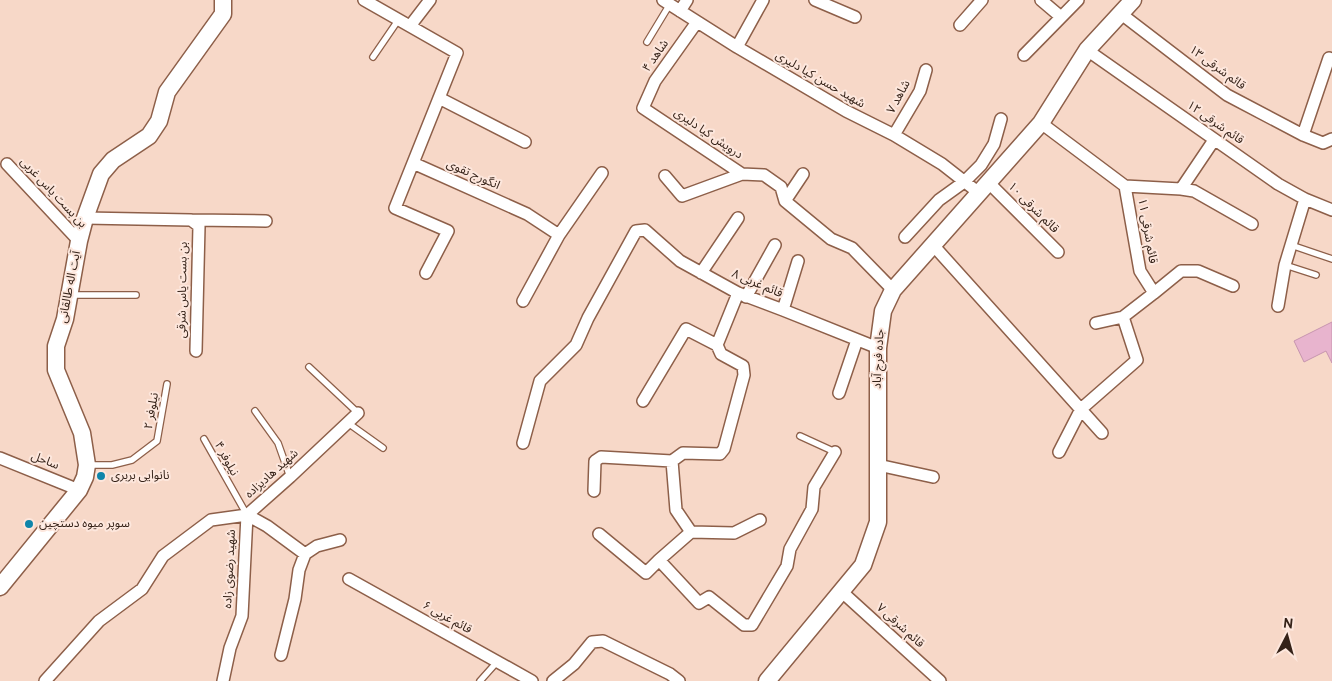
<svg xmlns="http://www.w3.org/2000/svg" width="1332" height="681" font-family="Overpass,'Noto Sans Arabic',sans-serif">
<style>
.building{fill:#e8b4ce;stroke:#c795af}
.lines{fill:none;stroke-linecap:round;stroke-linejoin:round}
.lane-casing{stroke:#8d5f49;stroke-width:8}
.street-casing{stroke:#8d5f49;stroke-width:14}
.secondary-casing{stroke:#8d5f49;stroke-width:19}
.lane{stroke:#fff;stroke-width:5.5}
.street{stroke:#fff;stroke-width:11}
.secondary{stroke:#fff;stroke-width:16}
.poi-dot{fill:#0e85aa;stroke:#fde7dd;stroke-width:2}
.labels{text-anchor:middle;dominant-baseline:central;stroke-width:4;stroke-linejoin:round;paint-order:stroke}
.street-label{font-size:12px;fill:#352218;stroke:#fde7dd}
.poi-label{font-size:12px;fill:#352218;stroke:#fde7dd;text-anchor:start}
</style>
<rect width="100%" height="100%" fill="#f7d8c8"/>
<!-- building -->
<path class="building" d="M 1332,322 L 1332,363 L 1326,351 L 1304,362 L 1294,341 Z"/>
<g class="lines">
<defs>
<path id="lane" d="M 647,42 L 670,4
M 373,57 L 399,19
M 1291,245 L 1332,259
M 1285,265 L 1316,275
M 71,295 L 136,295
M 309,367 L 358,413
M 255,411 L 278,443 L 290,477
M 348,423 L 383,448
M 800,436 L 835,452
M 204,439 L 247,515
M 89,465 L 112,465 L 132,460 L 157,441 L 167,384
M 480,681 L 497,662"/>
<path id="street" d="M 364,0 L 457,53 L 413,163 L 527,214 L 559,235 L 602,173
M 663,0 L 737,47 L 846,111 L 894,135 L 942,164 L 979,193
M 815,0 L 855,17
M 1041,0 L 1061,17
M 680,11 L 687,0
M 1120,13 L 1227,95 L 1303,135 L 1323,143 L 1332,139
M 697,22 L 655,81 L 643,108 L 742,174 L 764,175 L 781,187 L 785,201 L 831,239 L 852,248 L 893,290
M 960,25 L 982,0
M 410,26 L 430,0
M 737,47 L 763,0
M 1087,50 L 1278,184 L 1305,199 L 1332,210
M 1024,55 L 1078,0
M 439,98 L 525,142
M 1041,123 L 1125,186 L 1140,271 L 1154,293 L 1181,271 L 1198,271 L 1233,286
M 894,135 L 920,91 L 926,70
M 1303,135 L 1329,58
M 413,163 L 395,208 L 448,231 L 426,273
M 7,164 L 79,241
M 665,176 L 682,196 L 742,174
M 989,183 L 1058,252
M 1125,186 L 1181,189 L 1194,191 L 1252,224
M 1181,189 L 1214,140
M 785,201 L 803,174
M 85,218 L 191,220 L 199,226 L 196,351
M 191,220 L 266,221
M 905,237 L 939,200 L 964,182 L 981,165 L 994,144 L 1001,119
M 933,245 L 1102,433
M 701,273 L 738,218
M 746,297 L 775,245
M 523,301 L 559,235
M 1278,306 L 1285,265 L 1305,199
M 783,310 L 798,261
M 1096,323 L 1123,317
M 839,393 L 857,340
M 643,401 L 686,329 L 717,345
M 523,443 L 540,381 L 576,345 L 588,318 L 636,231 L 645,230 L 680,261 L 738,293 L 783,310 L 878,348
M 1059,452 L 1081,409 L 1137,360 L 1123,317 L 1154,293
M 0,458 L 79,490
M 878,465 L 933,477
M 594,491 L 595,461 L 601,457 L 672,461
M 760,520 L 734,533 L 691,532 L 659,560 L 699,603 L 709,597 L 744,625 L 752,625 L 787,566 L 790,549 L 812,509 L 814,487 L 835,452
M 691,532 L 676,510 L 672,461 L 683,453 L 720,454 L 724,449 L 744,375 L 743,366 L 721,354 L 717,345 L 738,293
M 599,534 L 646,573 L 659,560
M 349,579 L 532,681
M 841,591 L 940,681
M 281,655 L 295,599 L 299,570 L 305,554 L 317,546 L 340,540
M 45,681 L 99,621 L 142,589 L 163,556 L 211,520 L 247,515 L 290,477 L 358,413
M 223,681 L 230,648 L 242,616 L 247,515 L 267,526 L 305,554
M 553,681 L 574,664 L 592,642 L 603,641 L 670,674 L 679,681"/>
<path id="secondary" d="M 0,587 L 79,490 L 85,477 L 87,465 L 82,433 L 56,370 L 56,346 L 65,319 L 79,241 L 85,218 L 101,174 L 113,160 L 149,136 L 159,121 L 167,92 L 223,14 L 223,0
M 767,681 L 863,565 L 878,522 L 878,348 L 883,311 L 893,290 L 1041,123 L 1087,50 L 1133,0"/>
</defs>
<!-- lane casing -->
<use href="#lane" class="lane-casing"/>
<!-- street casing -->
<use href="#street" class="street-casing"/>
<!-- secondary casing -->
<use href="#secondary" class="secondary-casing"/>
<!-- lane -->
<use href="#lane" class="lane"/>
<!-- street -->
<use href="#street" class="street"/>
<!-- secondary -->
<use href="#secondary" class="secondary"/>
</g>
<!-- markers -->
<g class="poi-dot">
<circle cx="101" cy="476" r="5"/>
<circle cx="29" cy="524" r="5"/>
</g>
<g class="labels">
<!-- street labels -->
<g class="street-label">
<text transform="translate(656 56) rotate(-55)">شاهد ۴</text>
<text transform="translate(1217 68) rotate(36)">قائم شرقی ۱۳</text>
<text transform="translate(820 80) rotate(30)">شهید حسن کیا دلیری</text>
<text transform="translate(899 97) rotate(-62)">شاهد ۷</text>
<text transform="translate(1215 123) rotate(35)">قائم شرقی ۱۲</text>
<text transform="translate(708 134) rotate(34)">درویش کیا دلیری</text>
<text transform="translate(473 175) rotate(24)">انگورج تقوی</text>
<text transform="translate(53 193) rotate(47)">بن بست یاس غربی</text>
<text transform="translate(1033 208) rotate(45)">قائم شرقی ۱۰</text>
<text transform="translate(1147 231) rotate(80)">قائم شرقی ۱۱</text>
<text transform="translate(757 284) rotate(23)">قائم غربی ۸</text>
<text transform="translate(70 287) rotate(-79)">آیت اله طالقانی</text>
<text transform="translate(183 290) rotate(-89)">بن بست یاس شرقی</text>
<text transform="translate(879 359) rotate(-87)">جاده فرج آباد</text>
<text transform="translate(152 411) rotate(-80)">نیلوفر ۲</text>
<text transform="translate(226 459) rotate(61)">نیلوفر ۴</text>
<text transform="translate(45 461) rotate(22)">ساحل</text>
<text transform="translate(272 474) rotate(-42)">شهید هادیزاده</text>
<text transform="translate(230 569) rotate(-87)">شهید رضوی زاده</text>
<text transform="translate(447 618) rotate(29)">قائم غربی ۶</text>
<text transform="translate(900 626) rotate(42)">قائم شرقی ۷</text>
</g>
<!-- poi labels -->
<g class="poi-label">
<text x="111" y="476">نانوایی بربری</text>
<text x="39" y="524">سوپر میوه دستچین</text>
</g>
</g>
<!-- north arrow -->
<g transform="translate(1287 636) rotate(6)" stroke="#fde7dd" stroke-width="4" paint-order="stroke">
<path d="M0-4L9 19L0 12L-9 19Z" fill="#352218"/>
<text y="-8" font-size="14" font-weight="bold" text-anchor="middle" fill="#352218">N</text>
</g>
</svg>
